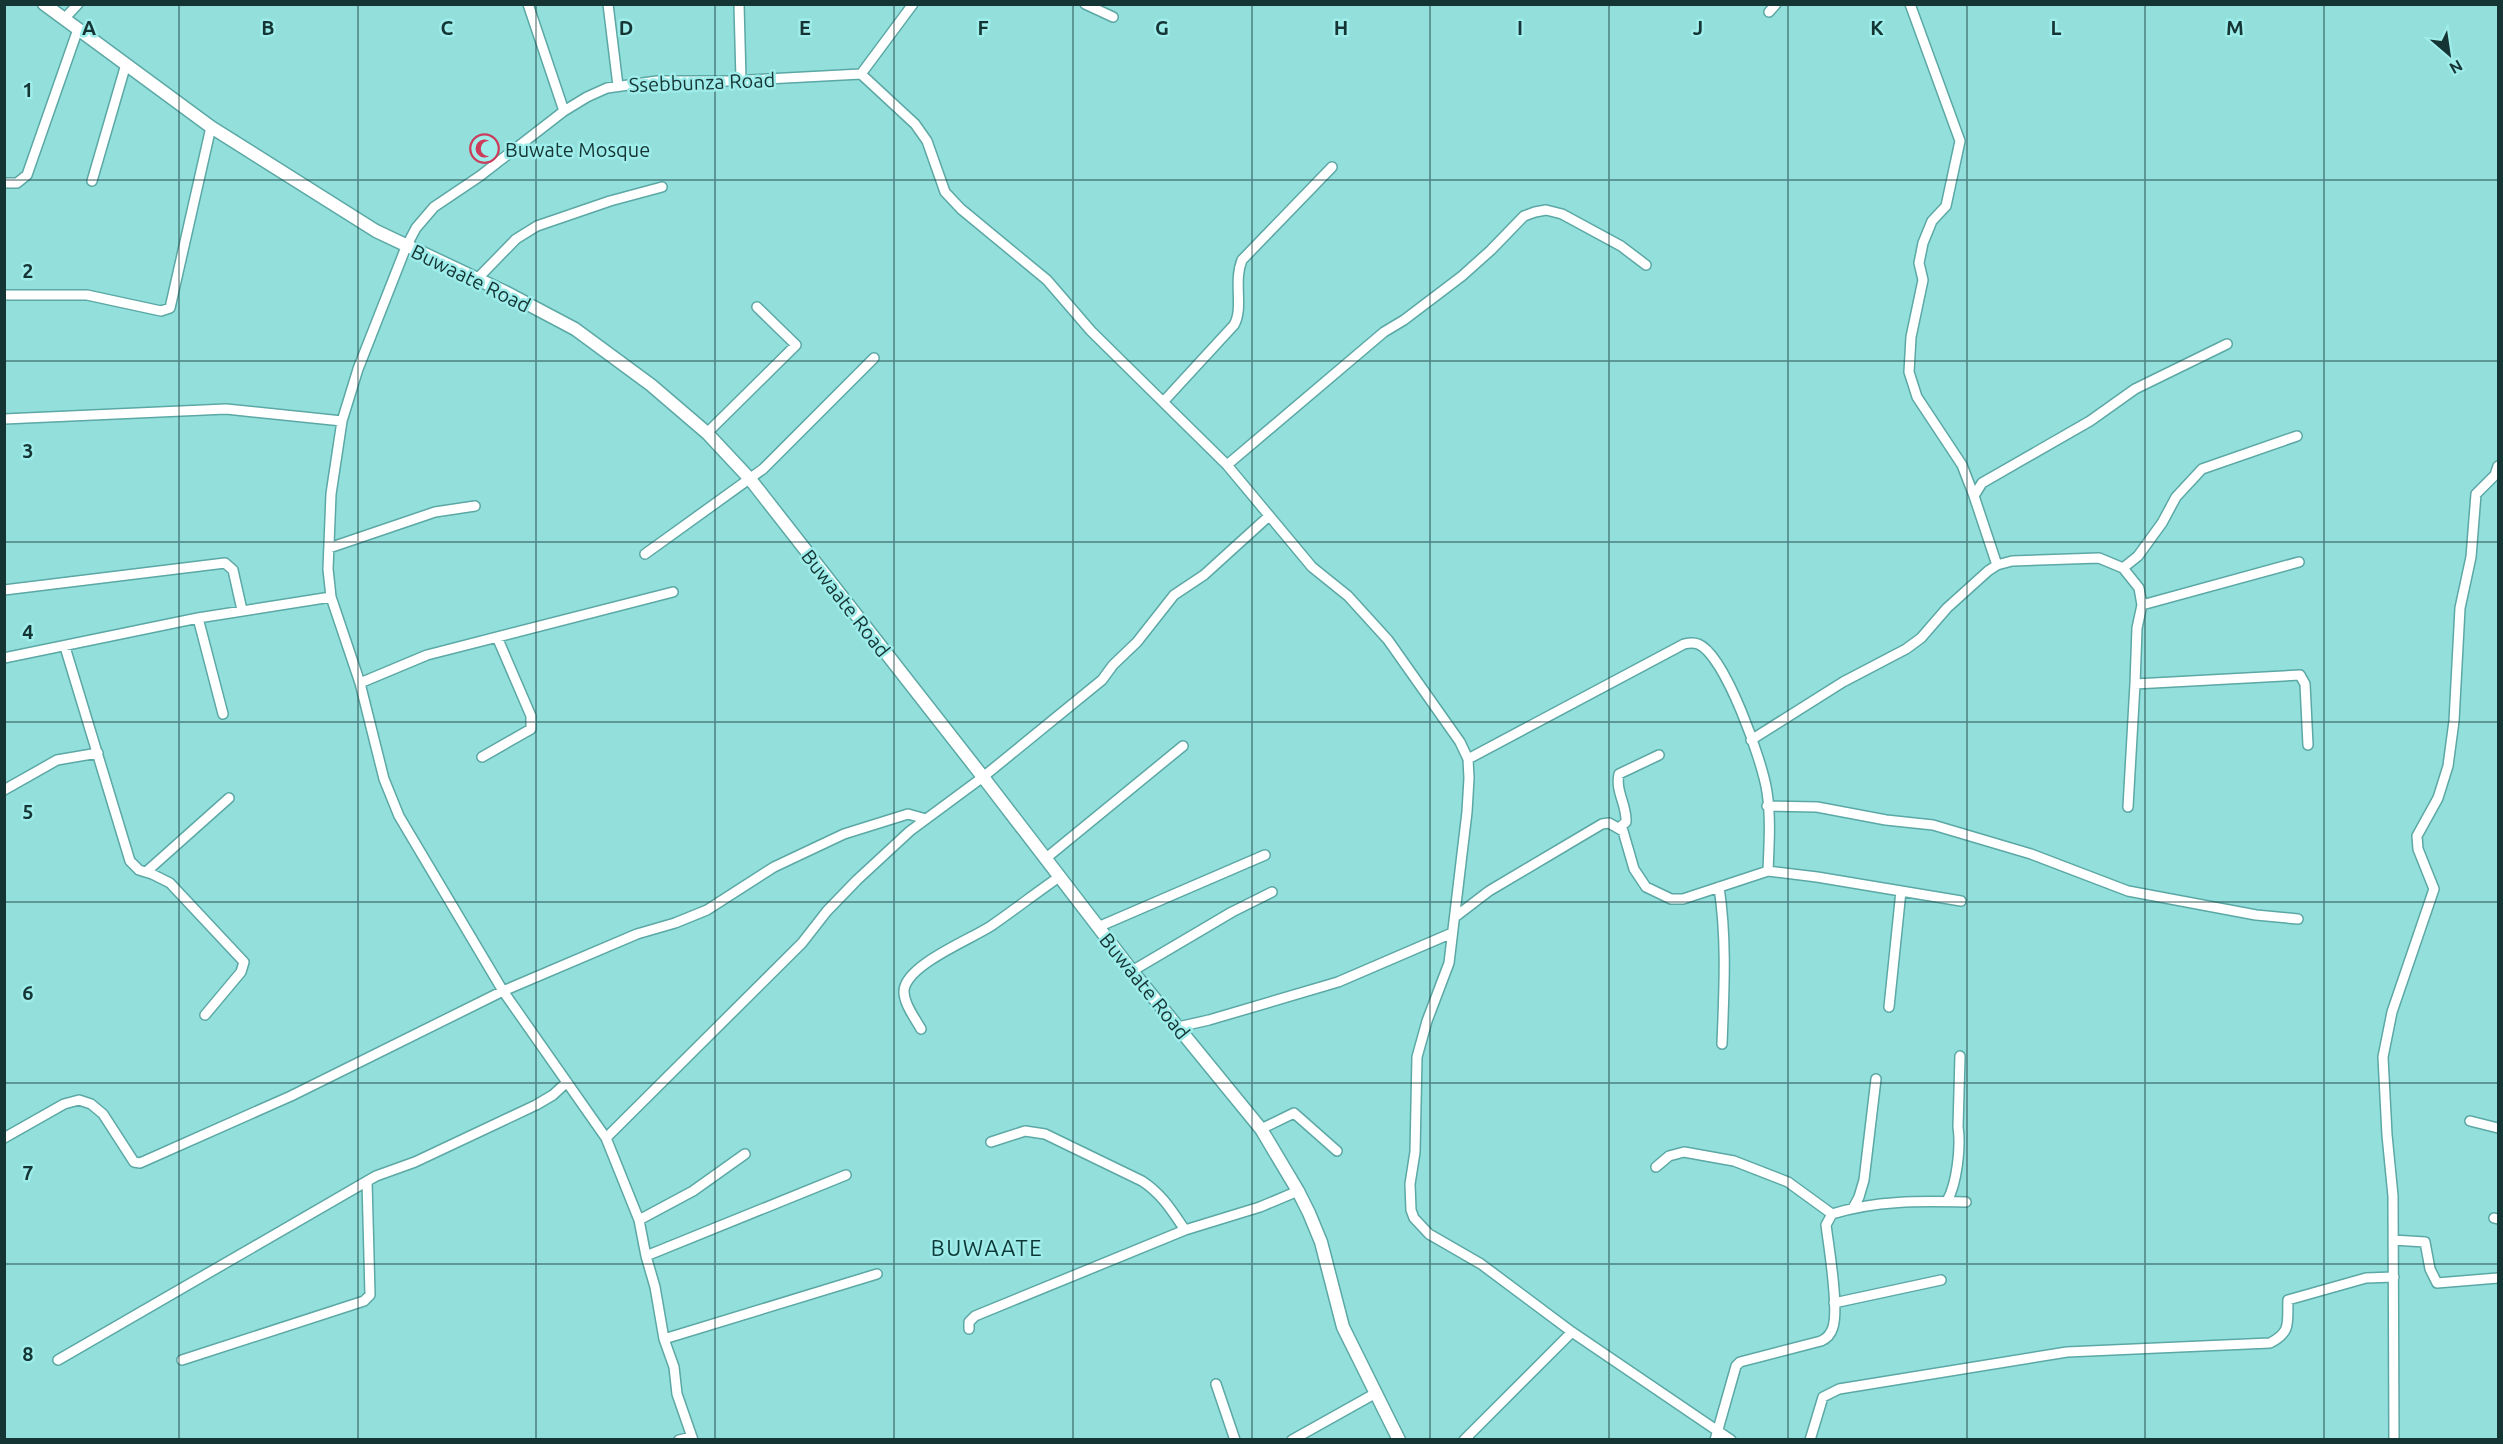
<svg xmlns="http://www.w3.org/2000/svg" width="2503" height="1444" font-family="Ubuntu,sans-serif">
<style>
.lines{fill:none;stroke-linecap:round;stroke-linejoin:round}
.minor-casing{stroke:#5ba8a5;stroke-width:12}
.tertiary-casing{stroke:#5ba8a5;stroke-width:15}
.minor{stroke:#fff;stroke-width:9}
.tertiary{stroke:#fff;stroke-width:12}
.grid{fill:none;stroke:#143534;stroke-width:1.5;stroke-opacity:0.55}
.labels{text-anchor:middle;dominant-baseline:central;stroke-width:5;stroke-linejoin:round;paint-order:stroke}
.street-label{font-size:20px;fill:#143534;stroke:#9fedea}
.poi-label{font-size:20px;fill:#143534;stroke:#9fedea;text-anchor:start}
.quarter-label{font-size:22px;letter-spacing:1.5px;fill:#0c3736;stroke:#9fedea}
.grid-label{font-size:20px;text-anchor:middle;font-weight:bold;fill:#143534;stroke:#9fedea;stroke-width:5;stroke-linejoin:round;paint-order:stroke}
</style>
<rect width="100%" height="100%" fill="#92dfdc"/>
<g class="lines">
<defs>
<path id="minor" d="M 528,4 L 564,111
M 608,4 L 618,86
M 739,4 L 741,80
M 1085,4 L 1113,17
M 1910,4 L 1960,141 L 1946,206 L 1932,221 L 1923,243 L 1919,263 L 1923,280 L 1911,337 L 1909,372 L 1917,397 L 1962,465 L 1974,496
M 1769,12 L 1776,4
M 64,19 L 78,4
M 861,74 L 915,124 L 927,141 L 945,192 L 961,209 L 1047,280 L 1091,331 L 1227,465 L 1312,567 L 1348,596 L 1388,640 L 1460,742 L 1468,759 L 1469,778 L 1467,812 L 1449,963 L 1427,1021 L 1417,1057 L 1415,1152 L 1410,1184 L 1411,1210 L 1414,1218 L 1429,1234 L 1481,1264 L 1572,1332 L 1731,1440
M 92,181 L 126,64
M 4,183 L 17,183 L 27,175 L 78,29
M 477,279 L 516,239 L 537,226 L 610,201 L 662,187
M 4,295 L 87,295 L 161,311 L 170,308 L 211,127
M 1164,401 L 1234,325 C 1244,308 1233,282 1242,260 L 1332,167
M 4,419 L 226,409 L 342,421
M 707,433 L 796,345 L 757,307
M 1227,465 L 1384,332 L 1404,320 L 1462,276 L 1491,250 L 1524,216 L 1535,212 L 1546,210 L 1562,214 L 1621,246 L 1646,265
M 329,548 L 435,512 L 475,506
M 645,554 L 763,469 L 874,358
M 1997,565 L 1974,496 L 1982,483 L 2090,421 L 2135,389 L 2227,344
M 2123,568 L 2138,556 L 2162,523 L 2176,497 L 2202,469 L 2297,436
M 4,590 L 225,563 L 233,570 L 242,610
M 2142,605 L 2299,562
M 198,618 L 223,714
M 65,647 L 130,861 L 139,870 L 152,874 L 170,883 L 244,962 L 241,972 L 205,1015
M 4,658 L 198,618 L 331,597
M 360,683 L 427,655 L 673,592
M 1751,740 L 1843,682 L 1906,649 L 1921,638 L 1947,608 L 1988,571 L 1997,565 L 2012,561 L 2099,558 L 2123,568 L 2139,588 L 2142,605 L 2137,628 L 2135,684 L 2300,675 L 2305,684 L 2308,745
M 482,757 L 531,729 L 531,716 L 497,637
M 1468,759 L 1684,644 C 1688,643 1693,642 1698,644 C 1725,654 1763,763 1767,792 C 1771,818 1769,845 1768,871
M 4,790 L 57,760 L 98,753
M 1767,806 L 1817,807 L 1886,820 L 1933,825 L 2031,854 L 2128,891 L 2256,915 L 2298,919
M 2128,807 L 2135,684
M 1619,828 L 1626,822 C 1627,805 1615,791 1619,774 L 1659,755
M 1045,859 L 1183,746
M 146,872 L 229,798
M 1719,887 C 1727,940 1724,991 1722,1044
M 1455,917 L 1489,891 L 1580,837 L 1602,824 L 1609,823 L 1623,831 L 1634,869 L 1646,887 L 1671,899 L 1683,899 L 1768,871 L 1817,877 L 1961,901
M 1098,927 L 1265,855
M 1132,971 L 1232,912 L 1272,892
M 1889,1007 L 1901,891
M 1178,1027 L 1209,1020 L 1338,982 L 1452,933
M 921,1029 C 915,1018 900,999 905,986 C 914,962 969,940 991,926 C 1014,910 1036,893 1059,877
M 2470,1121 L 2498,1128
M 1261,1129 L 1294,1113 L 1337,1151
M 4,1138 L 64,1104 L 79,1100 L 91,1104 L 103,1114 L 134,1162 L 140,1163 L 291,1096 L 503,991 L 637,934 L 675,923 L 707,910 L 774,867 L 844,834 L 908,814 L 926,819
M 606,1138 L 802,943 L 827,911 L 857,880 L 910,831 L 983,777 L 1102,680 L 1113,665 L 1137,642 L 1174,595 L 1204,575 L 1269,516
M 991,1142 L 1025,1131 L 1045,1134 L 1142,1181 C 1162,1194 1172,1211 1185,1230
M 1656,1167 L 1669,1156 L 1684,1152 L 1734,1161 L 1788,1182 L 1832,1214
M 1947,1201 C 1957,1184 1961,1146 1958,1127 L 1960,1056
M 1853,1208 L 1859,1197 L 1864,1180 L 1876,1079
M 2494,1218 L 2498,1219
M 639,1220 L 693,1191 L 745,1154
M 2393,1240 L 2425,1242 L 2430,1269 L 2437,1283 L 2498,1278
M 646,1256 L 846,1175
M 1834,1303 L 1941,1280
M 969,1329 L 969,1322 L 975,1316 L 1185,1230 L 1260,1207 L 1298,1191
M 664,1339 L 877,1274
M 58,1360 L 376,1176 L 415,1162 L 536,1105 L 553,1095 L 567,1082
M 182,1360 L 364,1301 L 370,1295 L 367,1181
M 1216,1384 L 1235,1440
M 679,1440 L 692,1437
M 693,1440 L 677,1394 L 674,1367 L 664,1339 L 655,1287 L 646,1256 L 639,1220 L 606,1138 L 503,991 L 399,816 L 384,779 L 360,683 L 331,597 L 328,569 L 331,494 L 342,421 L 358,369 L 406,247 L 416,228 L 434,207 L 480,176 L 564,111 L 587,97 L 607,88 L 657,81 L 729,81 L 861,74 L 913,4
M 1292,1440 L 1376,1393
M 1464,1440 L 1572,1332
M 1715,1440 L 1736,1366 L 1740,1362 L 1821,1341 C 1828,1338 1831,1334 1833,1327 C 1839,1308 1829,1248 1826,1225 L 1832,1214 C 1876,1200 1920,1201 1966,1202
M 1810,1440 L 1823,1397 L 1839,1389 L 2067,1352 L 2270,1343 C 2292,1332 2287,1322 2288,1300 L 2366,1278 L 2394,1277
M 2394,1440 L 2393,1196 L 2387,1135 L 2383,1057 L 2392,1012 L 2434,889 L 2418,849 L 2417,836 L 2438,798 L 2448,766 L 2454,721 L 2460,608 L 2471,557 L 2476,494 L 2495,475 L 2498,466"/>
<path id="tertiary" d="M 44,4 L 211,127 L 376,231 L 505,292 L 575,329 L 651,385 L 707,433 L 750,479 L 983,777 L 1132,971 L 1261,1129 L 1298,1191 L 1309,1213 L 1321,1242 L 1343,1327 L 1399,1440"/>
</defs>
<!-- minor casing -->
<use href="#minor" class="minor-casing"/>
<!-- tertiary casing -->
<use href="#tertiary" class="tertiary-casing"/>
<!-- minor -->
<use href="#minor" class="minor"/>
<!-- tertiary -->
<use href="#tertiary" class="tertiary"/>
</g>
<!-- grid -->
<path class="grid" d="M 179,4 L 179,1440M 358,4 L 358,1440M 536,4 L 536,1440M 715,4 L 715,1440M 894,4 L 894,1440M 1073,4 L 1073,1440M 1252,4 L 1252,1440M 1430,4 L 1430,1440M 1609,4 L 1609,1440M 1788,4 L 1788,1440M 1967,4 L 1967,1440M 2145,4 L 2145,1440M 2324,4 L 2324,1440M 4,180 L 2498,180M 4,361 L 2498,361M 4,542 L 2498,542M 4,722 L 2498,722M 4,902 L 2498,902M 4,1083 L 2498,1083M 4,1264 L 2498,1264"/>
<!-- icons -->
<defs>
<symbol id="mosque-ring" viewBox="-11 -11 22 22"><circle r="9.5" fill="#9fedea" stroke="#cc3c5b" stroke-width="1.5"/><path d="M3.5-4.9A6 6 0 1 0 3.5 4.9A5 5 0 1 1 3.5-4.9Z" fill="#cc3c5b"/></symbol>
</defs>
<g fill-rule="evenodd">
<use href="#mosque-ring" x="468" y="132" width="33" height="33"/>
</g>
<g class="labels">
<!-- street labels -->
<g class="street-label">
<text transform="translate(702 82) rotate(-2)">Ssebbunza Road</text>
<text transform="translate(471 278) rotate(26)">Buwaate Road</text>
<text transform="translate(846 603) rotate(52)">Buwaate Road</text>
<text transform="translate(1145 986) rotate(51)">Buwaate Road</text>
</g>
<!-- poi labels -->
<g class="poi-label">
<text x="505" y="149">Buwate Mosque</text>
</g>
<!-- quarter labels -->
<g class="quarter-label">
<text x="987" y="1247">BUWAATE</text>
</g>
</g>
<g class="grid-label">
<text x="89" y="35">A</text>
<text x="268" y="35">B</text>
<text x="447" y="35">C</text>
<text x="626" y="35">D</text>
<text x="805" y="35">E</text>
<text x="983" y="35">F</text>
<text x="1162" y="35">G</text>
<text x="1341" y="35">H</text>
<text x="1520" y="35">I</text>
<text x="1698" y="35">J</text>
<text x="1877" y="35">K</text>
<text x="2056" y="35">L</text>
<text x="2235" y="35">M</text>
<text x="28" y="97">1</text>
<text x="28" y="278">2</text>
<text x="28" y="458">3</text>
<text x="28" y="639">4</text>
<text x="28" y="819">5</text>
<text x="28" y="1000">6</text>
<text x="28" y="1180">7</text>
<text x="28" y="1361">8</text>
</g>
<!-- border -->
<rect width="2503" height="1444" fill="none" stroke="#143534" stroke-width="12"/>
<!-- north arrow -->
<g transform="translate(2449 54) rotate(151)" stroke="#9fedea" stroke-width="4.5" paint-order="stroke">
<path d="M0-4.5L10 22L0 15L-10 22Z" fill="#143534"/>
<text y="-9" font-size="16" font-weight="bold" text-anchor="middle" fill="#143534">N</text>
</g>
</svg>
